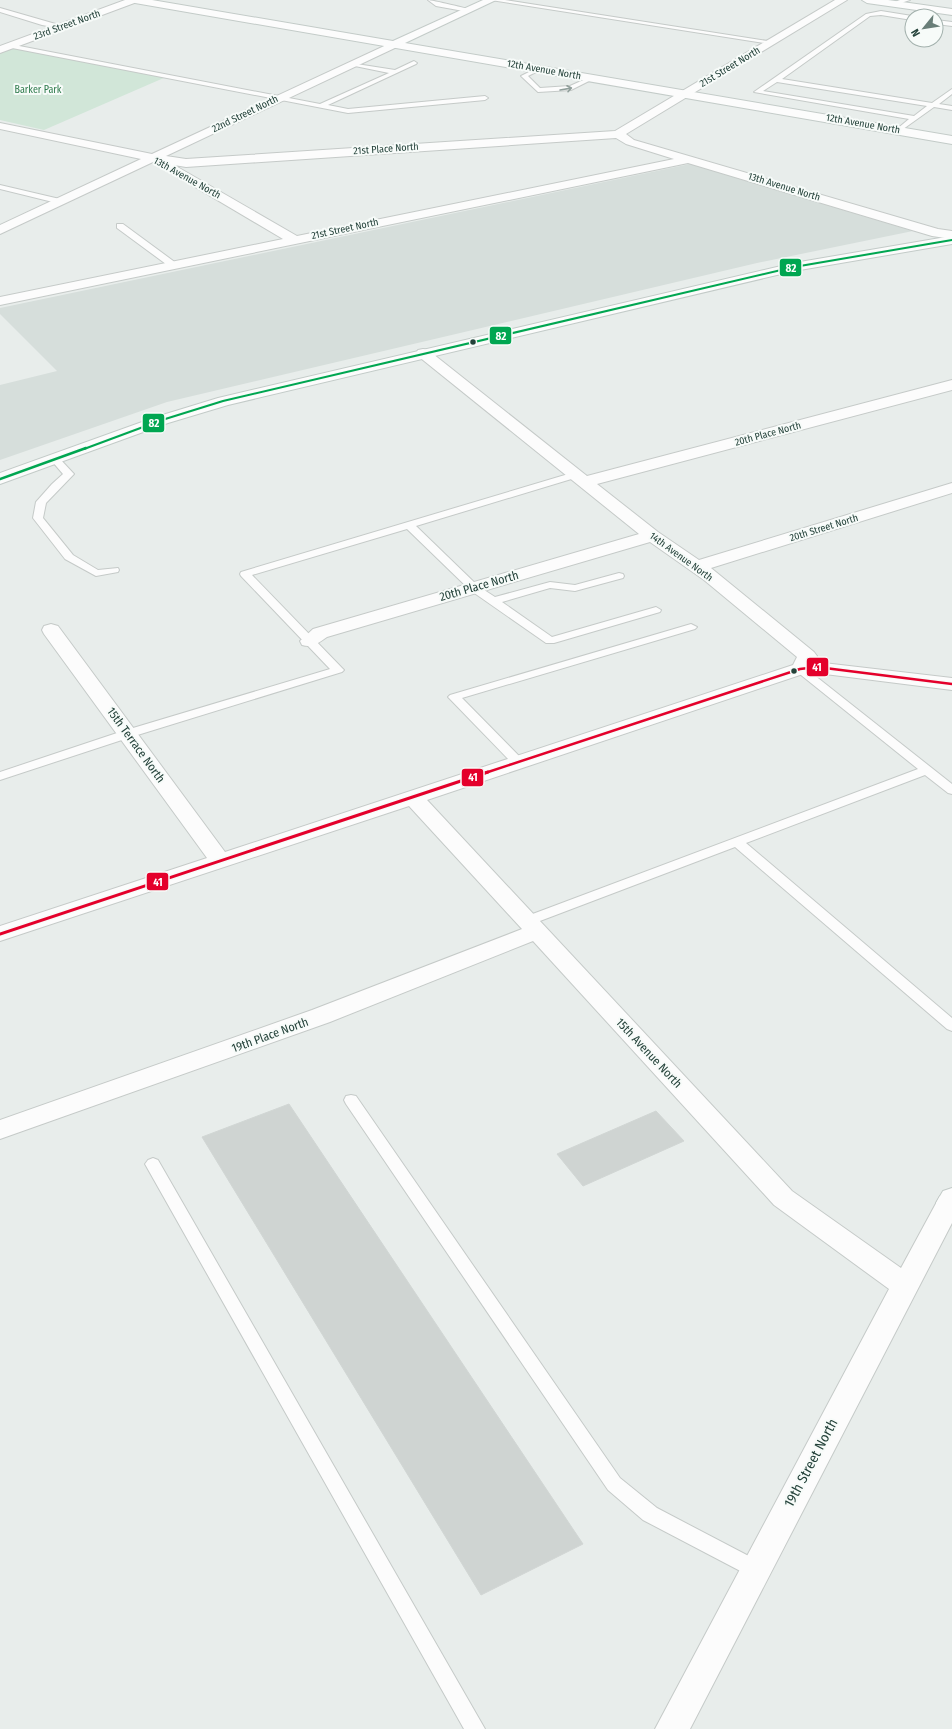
<svg xmlns="http://www.w3.org/2000/svg" width="952" height="1729" font-family="'Fira Sans Condensed',sans-serif">
<style>
.built{fill:#d6dedb}
.green{fill:#d1e6d8}
.building{fill:#cfd4d2;stroke:#d1d6d4}
.lines{fill:none;stroke-linecap:round;stroke-linejoin:round}
.lane-casing{stroke:#c5cac8;stroke-width:2}
.street-casing{stroke:#c5cac8;stroke-width:2}
.secondary-casing{stroke:#c3cbc8;stroke-width:2}
.lane{fill:#fcfcfc;fill-rule:evenodd}
.street{fill:#fcfcfc;fill-rule:evenodd}
.secondary{fill:#fcfcfc;fill-rule:evenodd}
.bus-1-far1-casing{stroke:#f7fbf9;stroke-width:4}
.bus-1-casing{stroke:#f7fbf9;stroke-width:5}
.bus-2-far1-casing{stroke:#f7fbf9;stroke-width:5}
.bus-2-casing{stroke:#f7fbf9;stroke-width:6}
.bus-1-far1{stroke:#00a651;stroke-width:2}
.bus-1{stroke:#00a651;stroke-width:2.5}
.bus-2-far1{stroke:#e4002b;stroke-width:2.5}
.bus-2{stroke:#e4002b;stroke-width:3}
.oneway{stroke:#909f9b}
.bus-dot{fill:#24423a;stroke:#f7fbf9;stroke-width:1.5}
.labels{text-anchor:middle;dominant-baseline:central;stroke-width:4;stroke-linejoin:round;paint-order:stroke}
.far-street-label{font-size:10px;fill:#24423a;stroke:#f7fbf9}
.far-park-label{font-size:10px;fill:#2d7a4b;stroke:#f7fbf9}
.street-label{font-size:12px;fill:#24423a;stroke:#f7fbf9}
.near-street-label{font-size:14px;fill:#24423a;stroke:#f7fbf9}
.line-badge{stroke:#f7fbf9;stroke-width:1.5}
.badge-label{font-size:11px;text-anchor:middle;font-weight:bold;fill:#fff}
</style>
<rect width="100%" height="100%" fill="#e8edeb"/>
<!-- built -->
<path class="built" d="M 690,164 L 913,231 L 757,263 L 167,402 L 0,460 L 0,385 L 57,371 L 0,314 L 0,308 Z"/>
<!-- green -->
<path class="green" d="M 9,46 L 166,77 L 44,130 L 0,120 L 0,50 Z"/>
<!-- building -->
<path class="building" d="M 289,1104 L 583,1544 L 481,1595 L 202,1137 Z
M 656,1111 L 684,1141 L 583,1186 L 557,1154 Z"/>
<g class="lines">
<defs>
<path id="lane" d="M 428,0 C 431,0 470,9 472,10 L 469,12 L 436,6 Z
M 491,0 L 505,0 L 774,42 L 771,44 Z
M 900,0 L 910,0 L 892,6 L 889,4 Z
M 0,8 L 66,27 L 63,29 L 42,25 L 0,12 Z
M 881,11 L 912,16 L 912,20 L 881,15 L 870,16 L 782,79 L 932,103 L 952,89 L 952,94 L 939,104 L 952,106 L 952,110 L 934,107 L 899,132 L 897,131 L 897,129 L 909,119 L 754,92 L 866,14 ZM 777,82 L 927,106 L 914,116 L 763,91 Z
M 936,20 L 952,22 L 952,26 L 936,24 Z
M 9,44 L 320,104 L 389,73 L 350,65 L 350,63 L 395,70 L 414,61 L 417,63 L 416,64 L 328,105 L 348,109 L 485,96 L 488,98 L 485,100 L 348,113 L 7,47 L 7,45 Z
M 537,68 L 542,69 L 528,76 L 540,88 L 570,86 L 590,77 L 595,78 L 571,90 L 538,92 L 521,76 Z
M 0,185 L 64,200 L 65,202 L 61,204 L 0,189 Z
M 117,224 L 123,224 L 176,263 L 176,267 L 170,267 L 117,228 Z
M 56,457 L 59,458 L 74,474 L 46,503 L 43,518 L 73,555 L 98,570 L 118,568 L 119,570 L 118,572 L 96,576 L 65,559 L 33,518 L 36,502 L 52,484 L 63,474 L 51,460 Z
M 575,472 L 578,473 L 580,475 L 578,477 L 416,526 L 478,586 L 495,597 L 550,582 L 575,585 L 619,573 L 623,574 L 624,576 L 623,578 L 575,591 L 550,588 L 502,602 L 552,637 L 656,607 L 661,610 L 660,612 L 554,643 L 546,643 L 470,590 L 407,529 L 252,575 L 342,668 L 344,670 L 342,672 L 131,737 L 0,780 L 0,772 L 123,731 L 330,669 L 241,576 L 240,574 L 241,572 Z
M 691,624 L 697,627 L 695,629 L 462,698 L 522,759 L 524,762 L 522,765 L 514,765 L 448,697 L 450,695 Z
M 800,666 L 804,667 L 952,784 L 952,794 L 948,793 L 925,775 L 746,843 L 952,1018 L 952,1031 L 947,1029 L 735,847 L 532,924 L 522,924 L 520,921 L 522,918 L 918,769 L 796,671 L 794,669 Z
M 351,1095 L 356,1096 L 620,1478 L 657,1508 L 762,1563 L 764,1569 L 762,1575 L 755,1577 L 748,1575 L 643,1520 L 608,1490 L 346,1104 L 344,1100 L 346,1096 Z
M 153,1158 L 158,1160 L 485,1729 L 464,1729 L 145,1164 L 148,1160 Z"/>
<path id="street" d="M 125,0 L 139,0 L 137,2 L 0,53 L 0,46 Z
M 835,0 L 847,0 L 626,134 L 634,140 L 938,229 L 952,231 L 952,239 L 932,236 L 688,163 L 0,305 L 0,297 L 283,239 L 153,162 L 0,234 L 0,225 L 141,159 L 0,129 L 0,123 L 152,154 L 395,41 L 399,42 L 400,44 L 399,46 L 166,156 L 186,159 L 615,131 ZM 616,138 L 626,144 L 674,159 L 297,236 L 174,165 L 186,167 Z
M 423,349 L 428,350 L 587,476 L 952,380 L 952,390 L 597,484 L 658,532 L 699,560 L 952,483 L 952,493 L 711,568 L 814,652 L 817,656 L 815,662 L 952,678 L 952,690 L 817,673 L 803,674 L 427,800 L 792,1191 L 901,1268 L 940,1196 L 952,1194 L 952,1223 L 690,1729 L 655,1729 L 889,1289 L 774,1205 L 533,941 L 330,1022 L 0,1139 L 0,1120 L 312,1010 L 522,929 L 409,806 L 0,941 L 0,926 L 207,858 L 44,634 L 42,630 L 44,626 L 51,624 L 58,626 L 225,852 L 793,665 L 797,657 L 704,580 L 650,542 L 327,637 C 318,643 313,648 302,645 L 300,641 L 313,629 L 639,534 L 418,356 L 416,353 L 418,350 Z"/>
<path id="secondary" d="M 130,0 L 152,0 L 393,41 L 483,0 L 496,0 L 405,43 L 952,136 L 952,144 L 135,3 Z
M 862,0 L 888,0 L 952,9 L 952,15 L 867,3 Z
M 952,236 L 952,244 L 794,271 L 228,405 L 168,423 L 0,484 L 0,473 L 156,417 L 218,398 L 794,263 Z
M 952,1188 L 952,1215 L 940,1210 L 936,1203 L 943,1191 Z"/>
</defs>
<!-- lane casing -->
<use href="#lane" class="lane-casing"/>
<!-- street casing -->
<use href="#street" class="street-casing"/>
<!-- secondary casing -->
<use href="#secondary" class="secondary-casing"/>
<!-- lane -->
<use href="#lane" class="lane"/>
<!-- street -->
<use href="#street" class="street"/>
<!-- secondary -->
<use href="#secondary" class="secondary"/>
<defs>
<path id="bus-1-far1" d="M 84,449 L 162,420 L 223,401 L 794,267 L 952,240"/>
<path id="bus-1" d="M 0,479 L 86,448"/>
<path id="bus-2-far1" d="M 485,773 L 800,669 L 817,667 L 952,684"/>
<path id="bus-2" d="M 0,934 L 488,772"/>
</defs>
<!-- bus-1-far1 casing -->
<use href="#bus-1-far1" class="bus-1-far1-casing"/>
<!-- bus-1 casing -->
<use href="#bus-1" class="bus-1-casing"/>
<!-- bus-2-far1 casing -->
<use href="#bus-2-far1" class="bus-2-far1-casing"/>
<!-- bus-2 casing -->
<use href="#bus-2" class="bus-2-casing"/>
<!-- bus-1-far1 -->
<use href="#bus-1-far1" class="bus-1-far1"/>
<!-- bus-1 -->
<use href="#bus-1" class="bus-1"/>
<!-- bus-2-far1 -->
<use href="#bus-2-far1" class="bus-2-far1"/>
<!-- bus-2 -->
<use href="#bus-2" class="bus-2"/>
</g>
<!-- one-way arrows -->
<defs><path id="oneway-shaft" d="M-6 0H5M1.5-3L5.5 0L1.5 3" fill="none" stroke-width="1.6" stroke-linecap="round" stroke-linejoin="round"/></defs>
<use class="oneway" href="#oneway-shaft" transform="translate(566 89) rotate(-10)"/>
<!-- markers -->
<g class="bus-dot">
<circle cx="473" cy="342" r="3.5"/>
<circle cx="794" cy="671" r="3.5"/>
</g>
<g class="labels">
<!-- far-street labels -->
<g class="far-street-label">
<text transform="translate(67 25) rotate(-20)">23rd Street North</text>
<text transform="translate(730 67) rotate(-31)">21st Street North</text>
<text transform="translate(544 70) rotate(10)">12th Avenue North</text>
<text transform="translate(245 114) rotate(-26)">22nd Street North</text>
<text transform="translate(863 124) rotate(10)">12th Avenue North</text>
<text transform="translate(386 149) rotate(-4)">21st Place North</text>
<text transform="translate(187 178) rotate(29)">13th Avenue North</text>
<text transform="translate(784 187) rotate(17)">13th Avenue North</text>
<text transform="translate(345 229) rotate(-12)">21st Street North</text>
<text transform="translate(768 434) rotate(-15)">20th Place North</text>
<text transform="translate(824 528) rotate(-17)">20th Street North</text>
<text transform="translate(681 557) rotate(36)">14th Avenue North</text>
</g>
<!-- far-park labels -->
<g class="far-park-label">
<text x="38" y="90">Barker Park</text>
</g>
<!-- street labels -->
<g class="street-label">
<text transform="translate(479 586) rotate(-16)">20th Place North</text>
<text transform="translate(136 745) rotate(54)">15th Terrace North</text>
<text transform="translate(270 1035) rotate(-20)">19th Place North</text>
<text transform="translate(649 1053) rotate(47)">15th Avenue North</text>
</g>
<!-- near-street labels -->
<g class="near-street-label">
<text transform="translate(811 1463) rotate(-62)">19th Street North</text>
</g>
</g>
<g class="line-badge">
<rect x="779" y="258" width="23" height="19" rx="4" fill="#00a651"/>
<rect x="489" y="326" width="23" height="19" rx="4" fill="#00a651"/>
<rect x="142" y="413" width="23" height="20" rx="4" fill="#00a651"/>
<rect x="806" y="657" width="23" height="20" rx="4" fill="#e4002b"/>
<rect x="461" y="768" width="23" height="19" rx="4" fill="#e4002b"/>
<rect x="146" y="872" width="23" height="19" rx="4" fill="#e4002b"/>
</g>
<g class="badge-label">
<text x="791" y="272">82</text>
<text x="501" y="340">82</text>
<text x="154" y="427">82</text>
<text x="817" y="671">41</text>
<text x="473" y="781">41</text>
<text x="158" y="886">41</text>
</g>
<!-- north arrow -->
<g transform="translate(924 28) rotate(240)"><circle r="19" fill="#f7fbf9" stroke="#a3b1ad"/>
<path d="M0-3L7 15L0 10L-7 15Z" fill="#697e78"/>
<text y="-6" font-size="11" font-weight="bold" text-anchor="middle" fill="#24423a">N</text>
</g>
</svg>
